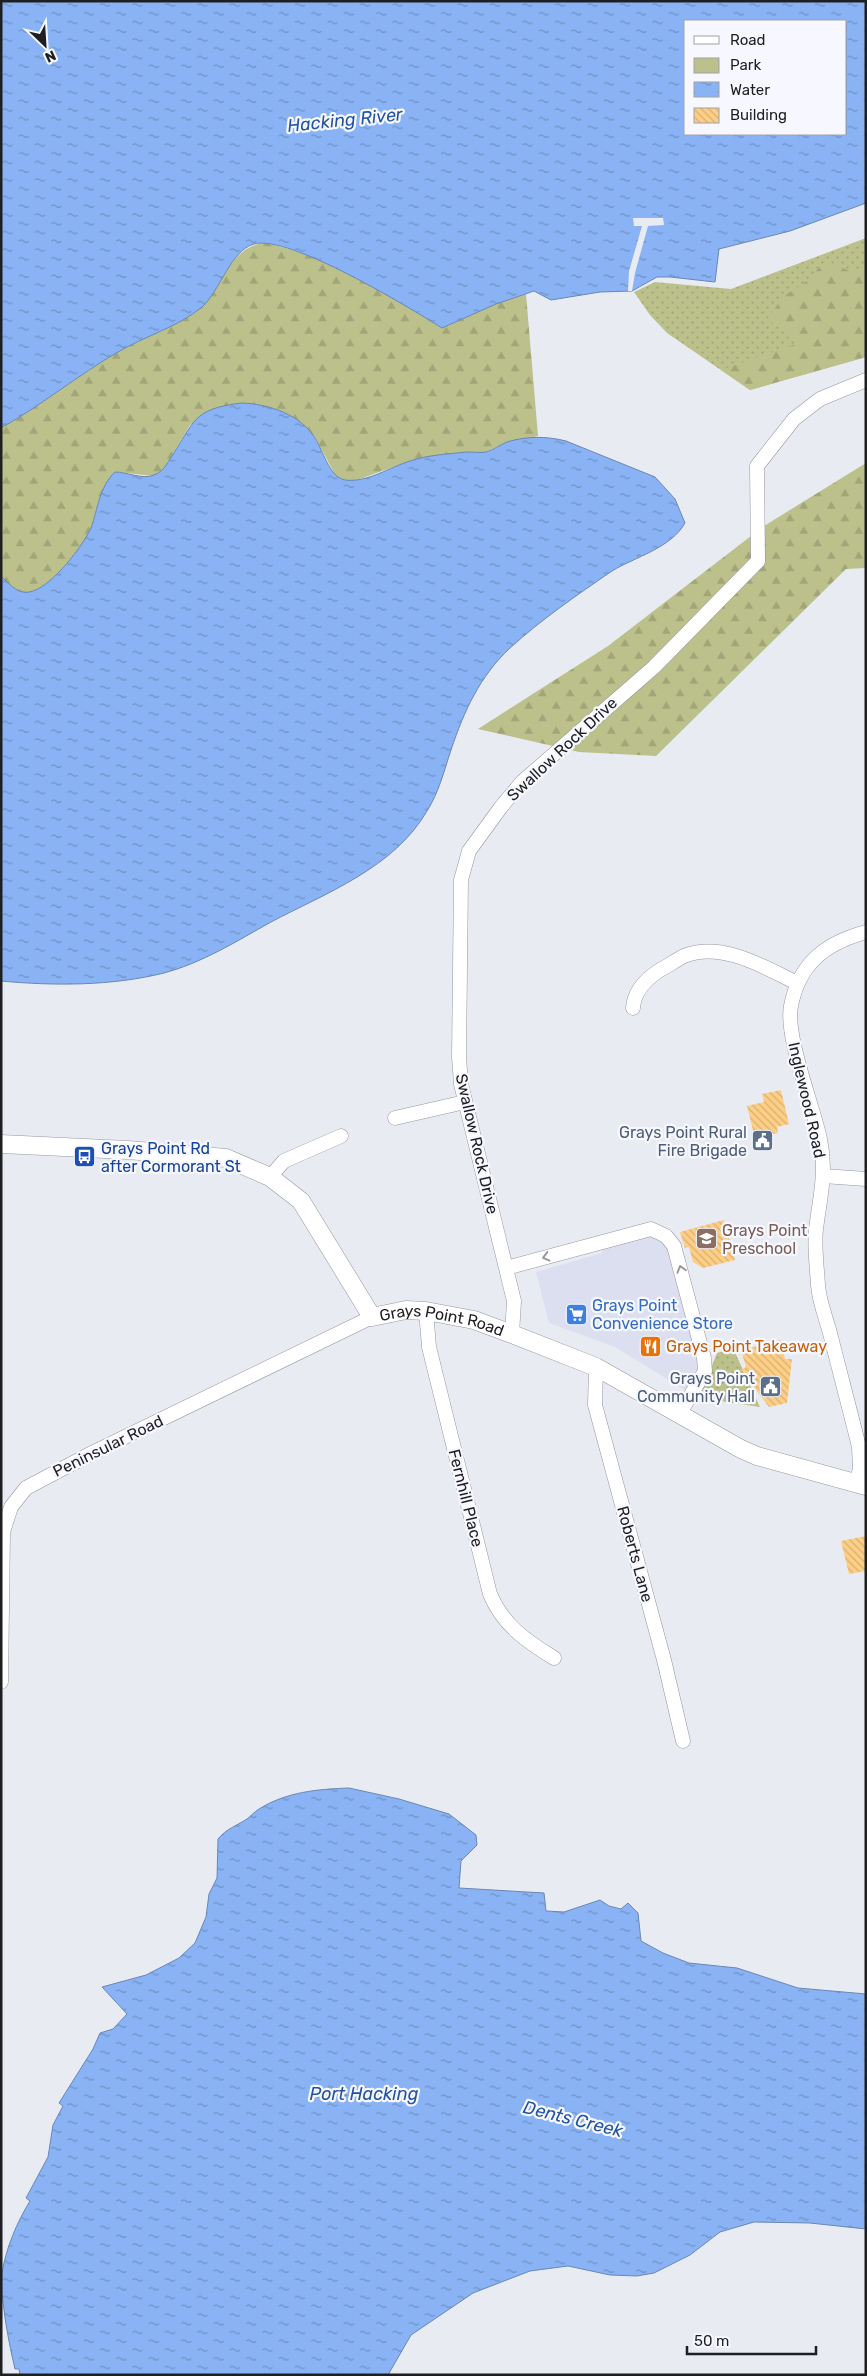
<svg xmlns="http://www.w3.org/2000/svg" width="867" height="2376" font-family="Rubik,sans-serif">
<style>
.built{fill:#dcdfef}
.green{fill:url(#green-dots)}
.forest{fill:url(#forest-firs)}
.water{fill:url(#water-ripples);stroke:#6987b5;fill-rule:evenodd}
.pier{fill:#e9ebf3}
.building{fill:url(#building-back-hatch)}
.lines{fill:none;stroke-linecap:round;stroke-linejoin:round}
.minor-casing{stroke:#95979e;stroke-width:15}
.tertiary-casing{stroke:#95979e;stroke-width:19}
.minor{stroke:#fff;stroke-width:14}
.tertiary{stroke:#fff;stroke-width:18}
.oneway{stroke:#9a9a9c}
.labels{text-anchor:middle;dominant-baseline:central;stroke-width:4.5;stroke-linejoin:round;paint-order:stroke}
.street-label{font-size:16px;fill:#1f1f22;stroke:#f7f8ff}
.service-label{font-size:16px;fill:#4e5e75;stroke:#f7f8ff;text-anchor:end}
.transit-label{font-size:16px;fill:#164399;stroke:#f7f8ff;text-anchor:start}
.education-label{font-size:16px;fill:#785e54;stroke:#f7f8ff;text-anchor:start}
.shop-label{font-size:16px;fill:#366cbe;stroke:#f7f8ff;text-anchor:start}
.food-label{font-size:16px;fill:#c56008;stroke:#f7f8ff;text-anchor:start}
.water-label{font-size:18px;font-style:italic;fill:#2454a1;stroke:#f7f8ff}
</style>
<defs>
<pattern id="green-dots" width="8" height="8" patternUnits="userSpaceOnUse" patternTransform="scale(1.25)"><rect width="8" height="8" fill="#bcc08a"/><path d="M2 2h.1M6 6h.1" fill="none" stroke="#a1a577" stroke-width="1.8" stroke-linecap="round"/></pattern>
<pattern id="forest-firs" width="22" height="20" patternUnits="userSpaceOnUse" patternTransform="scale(1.25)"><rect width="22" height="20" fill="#bcc08a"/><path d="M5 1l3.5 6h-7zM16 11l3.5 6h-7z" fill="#a1a577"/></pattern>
<pattern id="water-ripples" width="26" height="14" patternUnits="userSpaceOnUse" patternTransform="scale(1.25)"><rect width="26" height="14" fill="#89b3f4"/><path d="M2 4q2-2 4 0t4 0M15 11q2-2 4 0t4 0" fill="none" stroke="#6f91c5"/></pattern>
<pattern id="building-back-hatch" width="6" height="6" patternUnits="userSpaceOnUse" patternTransform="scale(1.25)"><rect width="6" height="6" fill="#fdce85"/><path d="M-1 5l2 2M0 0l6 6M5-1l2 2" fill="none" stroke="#d8b073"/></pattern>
</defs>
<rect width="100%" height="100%" fill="#e9ebf3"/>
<!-- built -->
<path class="built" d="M 653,1234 L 670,1245 L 702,1369 L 688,1392 L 615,1347 L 549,1323 L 536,1272 L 602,1253 L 601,1247 Z"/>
<!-- green -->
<path class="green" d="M 866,238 L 866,357 L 750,390 L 667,333 L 650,315 L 634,292 L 655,282 L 731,289 Z
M 733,1348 L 760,1407 L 699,1398 L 717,1353 Z"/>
<!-- forest -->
<path class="forest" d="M 265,243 C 329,256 388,294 442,328 L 496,304 L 526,294 L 538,436 L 506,443 L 485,452 L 457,453 L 413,460 L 354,481 L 342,480 L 334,473 L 315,437 L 298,420 L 275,409 L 242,403 L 211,410 L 190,425 L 164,469 L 153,476 L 116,472 C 99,487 98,509 91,528 C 83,546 45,597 23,592 C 14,590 8,583 1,576 L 1,428 C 41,405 77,376 116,353 C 143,337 177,328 200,307 C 224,287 229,246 265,243 Z
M 826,260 L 849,271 L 866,271 L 866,357 L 750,390 L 721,370 L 801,342 L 767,319 L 784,296 L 807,281 Z
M 866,463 L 866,568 L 846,569 L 656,756 L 579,752 L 478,729 L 608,646 L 764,526 Z"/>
<!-- water -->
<path class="water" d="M 1,1 L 866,1 L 866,203 L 790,231 L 719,249 L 715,282 L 670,277 L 657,277 L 632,291 L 600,292 L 551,300 L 534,291 L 496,304 L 442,328 C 410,308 289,234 254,244 C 231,250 220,291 202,307 C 178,327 145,336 118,352 C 78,375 42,405 1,428 ZM 686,21 L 846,21 L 846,134 L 686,134 Z
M 242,403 C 269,404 301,415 315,438 C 323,450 329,477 345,480 C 367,483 390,467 410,461 C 428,455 448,454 467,452 C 473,452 480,453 486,452 C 493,450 500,445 507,442 C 527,436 546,436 566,441 L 655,477 L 675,499 L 685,523 C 671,548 635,557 612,571 C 577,595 542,619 510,648 C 480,676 464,711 451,750 C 444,771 439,792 427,811 C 394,868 326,893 271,922 C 237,941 202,963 164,973 C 112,986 54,986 1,981 L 1,576 C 8,583 14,590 23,592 C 45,597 83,546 91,528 C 98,509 99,487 115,472 C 127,472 143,480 154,475 C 162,472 166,466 170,459 C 195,422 191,409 242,403 Z
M 349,1788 L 399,1799 L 449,1814 L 476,1835 L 477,1845 L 461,1861 L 459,1888 L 544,1893 L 546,1911 L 564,1912 L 600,1900 L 609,1906 L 621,1909 L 628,1903 L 638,1913 L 641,1941 L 663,1953 L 689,1963 L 737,1968 L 798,1988 L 866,1994 L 866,2229 L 810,2223 L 754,2222 L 720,2232 L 690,2255 L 654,2273 L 637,2276 L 610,2275 L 568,2266 L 530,2271 L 473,2293 L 411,2335 L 388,2375 L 20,2375 L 19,2369 L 15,2369 C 9,2344 0,2298 2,2273 C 6,2248 17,2222 30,2201 L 26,2198 L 48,2157 L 53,2125 L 63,2106 L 59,2103 L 93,2049 L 100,2033 L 113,2029 L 127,2014 L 102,1987 L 146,1975 L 179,1958 L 195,1943 L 206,1917 L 209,1894 L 217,1878 L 218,1839 C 226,1829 236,1826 247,1819 C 251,1816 254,1812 259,1809 C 286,1792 318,1789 349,1788 Z"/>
<!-- pier -->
<path class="pier" d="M 633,218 L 663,218 L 664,225 L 648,226 L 635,273 L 632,291 L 628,291 L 629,271 L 642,226 L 634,226 Z"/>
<!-- building -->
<path class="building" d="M 781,1090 L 789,1124 L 777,1127 L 778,1133 L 755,1138 L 747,1106 L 764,1102 L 762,1094 Z
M 724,1220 L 735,1260 L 703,1268 L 693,1262 L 689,1247 L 685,1248 L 680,1232 Z
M 781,1340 L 785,1359 L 792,1359 L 787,1403 L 769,1407 L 741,1370 L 746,1367 L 741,1350 Z
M 866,1536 L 866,1571 L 849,1574 L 841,1541 Z"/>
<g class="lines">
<defs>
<path id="minor" d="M 633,1008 C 634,991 646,979 660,970 C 668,966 676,960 684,956 C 722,941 764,967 797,983
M 395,1118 L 465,1102
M 823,1176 L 866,1179
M 270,1177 L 284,1161 L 341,1136
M 506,1268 L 651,1229 L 666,1236 L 674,1246 L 704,1358 L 705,1371 L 680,1413
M 426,1311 L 429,1347 L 490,1594 C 503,1625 526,1641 554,1658
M 512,1334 L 514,1301 L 461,1084 L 459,1057 L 461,880 L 469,851 L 501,807 L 522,782 L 654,667 L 758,561 L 757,466 L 794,419 L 820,399 L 866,380
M 596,1367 L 595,1405 L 664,1660 L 683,1741
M 856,1483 L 860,1469 L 859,1447 C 850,1410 840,1373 831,1337 C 827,1320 819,1302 818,1285 C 817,1267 814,1247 816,1229 C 820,1197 827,1172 820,1139 C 813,1106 785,1036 791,1006 C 799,963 826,943 866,932
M 1,1682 L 3,1532 L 11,1507 L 26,1488 L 94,1452 L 372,1317"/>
<g id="tertiary">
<path id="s1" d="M 1,1144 L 127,1150 L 226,1158 L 270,1177 L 301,1201 L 372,1317 L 406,1310 L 426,1311 L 474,1320 L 512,1334 L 596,1367 L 741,1449 L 757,1456 L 866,1486"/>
</g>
</defs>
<!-- minor casing -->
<use href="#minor" class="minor-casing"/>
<!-- tertiary casing -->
<use href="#tertiary" class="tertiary-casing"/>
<!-- minor -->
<use href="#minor" class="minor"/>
<!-- tertiary -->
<use href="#tertiary" class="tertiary"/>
</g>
<!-- one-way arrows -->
<defs><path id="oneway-chevron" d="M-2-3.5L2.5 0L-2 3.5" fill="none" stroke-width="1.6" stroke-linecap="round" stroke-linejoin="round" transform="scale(1.25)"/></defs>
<g class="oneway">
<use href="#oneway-chevron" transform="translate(546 1257) rotate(165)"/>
<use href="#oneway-chevron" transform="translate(681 1269) rotate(-106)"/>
</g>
<!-- icons -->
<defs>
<symbol id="civic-square" viewBox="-11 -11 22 22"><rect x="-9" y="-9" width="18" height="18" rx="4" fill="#5c6f8a" stroke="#f7f8ff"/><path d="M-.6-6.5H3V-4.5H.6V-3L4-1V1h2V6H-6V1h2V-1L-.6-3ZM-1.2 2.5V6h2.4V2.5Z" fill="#fff"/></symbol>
<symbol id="bus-square" viewBox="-11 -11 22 22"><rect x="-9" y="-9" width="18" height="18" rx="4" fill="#1a4fb4" stroke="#f7f8ff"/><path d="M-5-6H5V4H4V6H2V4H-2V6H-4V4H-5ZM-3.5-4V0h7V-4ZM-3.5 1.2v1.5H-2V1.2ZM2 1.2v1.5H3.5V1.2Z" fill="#fff"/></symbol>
<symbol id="school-square" viewBox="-11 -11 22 22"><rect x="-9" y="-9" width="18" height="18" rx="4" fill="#8d6e63" stroke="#f7f8ff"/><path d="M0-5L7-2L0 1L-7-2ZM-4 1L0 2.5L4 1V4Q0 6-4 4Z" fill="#fff"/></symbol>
<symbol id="supermarket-square" viewBox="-11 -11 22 22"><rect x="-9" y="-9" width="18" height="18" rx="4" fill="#3f7fe0" stroke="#f7f8ff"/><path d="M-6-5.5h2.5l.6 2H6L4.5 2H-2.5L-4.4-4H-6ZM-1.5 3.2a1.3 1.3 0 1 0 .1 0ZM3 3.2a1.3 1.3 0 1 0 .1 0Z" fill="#fff"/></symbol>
<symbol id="restaurant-square" viewBox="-11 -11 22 22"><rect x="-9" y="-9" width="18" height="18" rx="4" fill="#e8710a" stroke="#f7f8ff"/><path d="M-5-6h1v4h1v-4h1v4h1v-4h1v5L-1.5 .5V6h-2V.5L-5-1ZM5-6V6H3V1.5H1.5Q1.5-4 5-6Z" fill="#fff"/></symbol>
</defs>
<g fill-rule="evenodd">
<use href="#civic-square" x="750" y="1128" width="25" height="25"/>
<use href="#bus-square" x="72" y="1144" width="25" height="25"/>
<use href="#school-square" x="694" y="1226" width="25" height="25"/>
<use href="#supermarket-square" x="564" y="1302" width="25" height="25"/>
<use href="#restaurant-square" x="638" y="1334" width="25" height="25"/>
<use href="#civic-square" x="758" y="1374" width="25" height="25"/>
</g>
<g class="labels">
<!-- street labels -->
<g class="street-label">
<text transform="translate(562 749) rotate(-43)">Swallow Rock Drive</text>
<text transform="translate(807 1100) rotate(77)">Inglewood Road</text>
<text transform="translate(477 1144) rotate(77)">Swallow Rock Drive</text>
<text stroke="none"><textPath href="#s1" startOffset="520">Grays Point Road</textPath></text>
<text transform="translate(108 1446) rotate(-26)">Peninsular Road</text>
<text transform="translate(466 1498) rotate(76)">Fernhill Place</text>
<text transform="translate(635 1554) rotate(75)">Roberts Lane</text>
</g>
<!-- service labels -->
<g class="service-label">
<text x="747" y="1132">Grays Point Rural<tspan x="747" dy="18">Fire Brigade</tspan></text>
<text x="755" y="1378">Grays Point<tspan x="755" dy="18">Community Hall</tspan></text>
</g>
<!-- transit labels -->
<g class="transit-label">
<text x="101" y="1148">Grays Point Rd<tspan x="101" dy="18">after Cormorant St</tspan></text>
</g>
<!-- education labels -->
<g class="education-label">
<text x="722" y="1230">Grays Point<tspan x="722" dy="18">Preschool</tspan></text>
</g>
<!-- shop labels -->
<g class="shop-label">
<text x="592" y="1305">Grays Point<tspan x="592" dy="18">Convenience Store</tspan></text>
</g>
<!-- food labels -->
<g class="food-label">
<text x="666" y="1346">Grays Point Takeaway</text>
</g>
<!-- water labels -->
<g class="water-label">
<text transform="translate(345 120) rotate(-6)">Hacking River</text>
<text x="364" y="2094">Port Hacking</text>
<text transform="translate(573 2119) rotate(14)">Dents Creek</text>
</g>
</g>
<!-- border -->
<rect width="867" height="2376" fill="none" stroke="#1f1f22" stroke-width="5"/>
<!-- legend -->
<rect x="684" y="20" width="162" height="115" fill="#f7f8ff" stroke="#a1a1a7"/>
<rect x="694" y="36" width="25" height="8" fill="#ffffff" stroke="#a1a1a7"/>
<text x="730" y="45" font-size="15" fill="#1f1f22">Road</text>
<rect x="694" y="58" width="25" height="15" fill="#bcc08a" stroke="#a1a1a7"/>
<text x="730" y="70" font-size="15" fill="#1f1f22">Park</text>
<rect x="694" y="82" width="25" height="15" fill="url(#water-ripples)" stroke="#a1a1a7"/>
<text x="730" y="95" font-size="15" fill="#1f1f22">Water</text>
<rect x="694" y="108" width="25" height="15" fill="url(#building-back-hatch)" stroke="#a1a1a7"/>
<text x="730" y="120" font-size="15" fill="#1f1f22">Building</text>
<!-- north arrow -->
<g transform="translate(45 45) rotate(155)" stroke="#f7f8ff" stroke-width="4" paint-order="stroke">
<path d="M0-4L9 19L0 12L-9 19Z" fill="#1f1f22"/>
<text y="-8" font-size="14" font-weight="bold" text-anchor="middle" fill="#1f1f22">N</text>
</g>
<!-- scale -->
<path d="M687 2346v8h129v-8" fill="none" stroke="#1f1f22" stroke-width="2.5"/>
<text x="694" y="2346" font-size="15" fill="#1f1f22" stroke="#f7f8ff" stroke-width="4" paint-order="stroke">50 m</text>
</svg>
